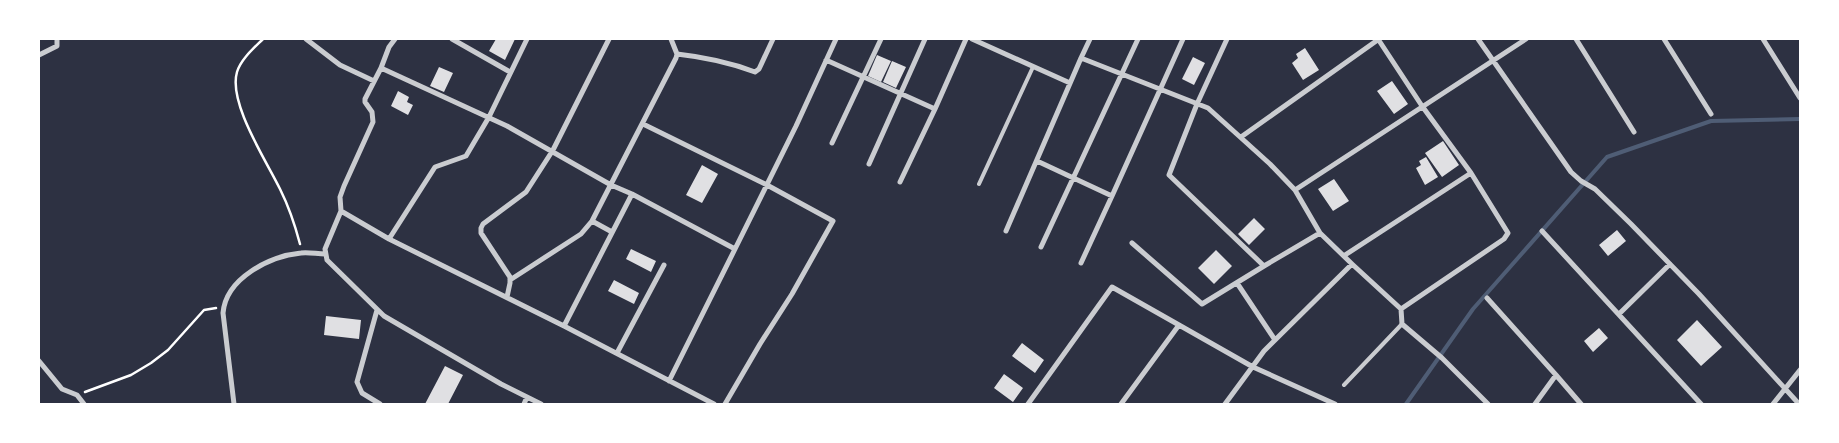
<svg xmlns="http://www.w3.org/2000/svg" width="1839" height="443" font-family="Signika,sans-serif">
<style>
.lines{fill:none;stroke-linecap:round;stroke-linejoin:round}
.stream{stroke:#4f5d75;stroke-width:4}
.building{fill:#e0e0e3}
.path{stroke:#fff;stroke-width:2.5}
.service{stroke:#caccd0;stroke-width:4}
.minor{stroke:#caccd0;stroke-width:5}
</style>
<rect width="100%" height="100%" fill="#2d3142"/>
<g class="lines">
<!-- stream -->
<path class="stream" d="M 1406,404 L 1473,309 L 1607,157 L 1711,121 L 1800,119"/>
</g>
<!-- building -->
<path class="building" d="M 496,39 L 515,39 L 505,60 L 489,51 Z
M 1305,48 L 1319,70 L 1303,80 L 1292,63 L 1298,58 L 1296,54 Z
M 877,55 L 891,61 L 881,82 L 868,76 Z
M 1193,57 L 1205,63 L 1194,85 L 1182,79 Z
M 892,61 L 906,67 L 896,88 L 883,82 Z
M 439,67 L 453,73 L 444,92 L 430,86 Z
M 1392,81 L 1408,104 L 1394,114 L 1377,91 Z
M 398,91 L 409,97 L 407,102 L 413,105 L 408,115 L 391,106 Z
M 1443,141 L 1459,165 L 1442,177 L 1425,153 Z
M 1426,157 L 1438,177 L 1425,185 L 1416,168 L 1421,165 L 1419,161 Z
M 702,165 L 718,174 L 702,203 L 686,195 Z
M 1334,179 L 1349,201 L 1333,211 L 1318,189 Z
M 1254,218 L 1265,229 L 1249,245 L 1238,234 Z
M 1617,230 L 1626,241 L 1608,256 L 1599,245 Z
M 631,249 L 656,261 L 651,272 L 626,259 Z
M 1216,250 L 1232,266 L 1214,284 L 1198,268 Z
M 614,280 L 639,293 L 634,304 L 608,291 Z
M 326,316 L 361,320 L 359,339 L 324,335 Z
M 1697,320 L 1722,347 L 1701,366 L 1677,340 Z
M 1599,328 L 1608,338 L 1593,352 L 1584,341 Z
M 1022,343 L 1044,360 L 1035,373 L 1012,356 Z
M 445,366 L 463,375 L 448,404 L 425,404 Z
M 1004,374 L 1023,388 L 1013,402 L 994,388 Z"/>
<g class="lines">
<!-- path -->
<path class="path" d="M 263,39 C 254,48 241,59 237,72 C 228,103 266,160 280,189 C 289,207 295,225 300,244
M 85,392 L 131,375 L 151,363 L 168,350 L 204,310 L 216,308"/>
<!-- service -->
<path class="service" d="M 979,184 L 1033,67
M 1344,385 L 1402,324"/>
<!-- minor -->
<path class="minor" d="M 306,39 L 340,65 L 374,81
M 395,39 L 389,47 L 381,68 L 507,126 L 611,185 L 632,194 L 735,249 L 796,126 L 836,39
M 452,39 L 510,72
M 527,39 L 489,117 L 466,156 L 435,167 L 389,239 L 564,326 L 714,404
M 972,39 L 1070,83
M 1378,39 L 1422,106 L 1471,173 L 1508,233 L 1504,239 L 1401,309
M 1478,39 L 1571,172 L 1581,181 L 1595,189 L 1631,224 L 1699,294 L 1799,404
M 1576,39 L 1634,132
M 1664,39 L 1711,114
M 1763,39 L 1800,98
M 677,54 C 704,57 729,62 755,72 L 759,69 L 773,39
M 39,55 L 57,46 L 57,39
M 1081,58 L 1090,39
M 826,60 L 935,109
M 381,68 L 365,99 L 365,102 L 372,112 L 373,122 L 344,186 L 340,197 L 341,211 L 325,249 L 327,260 L 384,316 L 501,384 L 541,404
M 643,124 L 767,185 L 833,221 L 792,294 L 760,344 L 725,404
M 1241,137 L 1379,39
M 832,143 L 881,39
M 1037,161 L 1112,196 L 1183,39
M 869,164 L 925,39
M 900,182 L 935,109 L 966,39
M 341,211 L 389,239
M 592,221 L 612,232
M 1006,231 L 1081,58 L 1208,108 L 1270,164 L 1295,190
M 1542,231 L 1701,404
M 1132,243 L 1202,304 L 1264,266 L 1169,175 L 1197,104 L 1227,39
M 1041,247 L 1138,39
M 1345,255 L 1471,173
M 1081,263 L 1112,196
M 1352,264 L 1401,309 L 1402,324 L 1442,358 L 1488,404
M 1264,266 L 1320,233
M 510,280 L 581,234 L 592,221 L 676,58 L 677,54 L 671,39
M 1237,283 L 1275,340
M 507,297 L 510,283 L 510,277 L 481,233 L 481,228 L 483,224 L 526,192 L 553,150 L 609,39
M 1487,298 L 1556,375
M 377,310 L 357,382 L 362,393 L 380,404
M 1619,314 L 1670,264
M 564,326 L 632,194
M 617,353 L 664,265
M 39,361 L 62,389 L 77,395 L 84,404
M 669,381 L 735,249
M 234,404 L 223,313 C 226,278 270,256 301,253 C 309,252 317,254 325,254
M 524,404 L 527,397
M 1028,404 L 1112,287 L 1179,325
M 1121,404 L 1179,325 L 1253,367 L 1335,404
M 1225,404 L 1264,351 L 1352,264 L 1320,233 L 1295,190 L 1526,39
M 1535,404 L 1556,375 L 1581,404
M 1773,404 L 1800,370"/>
</g>
<!-- border -->
<rect width="1839" height="443" fill="none" stroke="#ffffff" stroke-width="80"/>
</svg>
